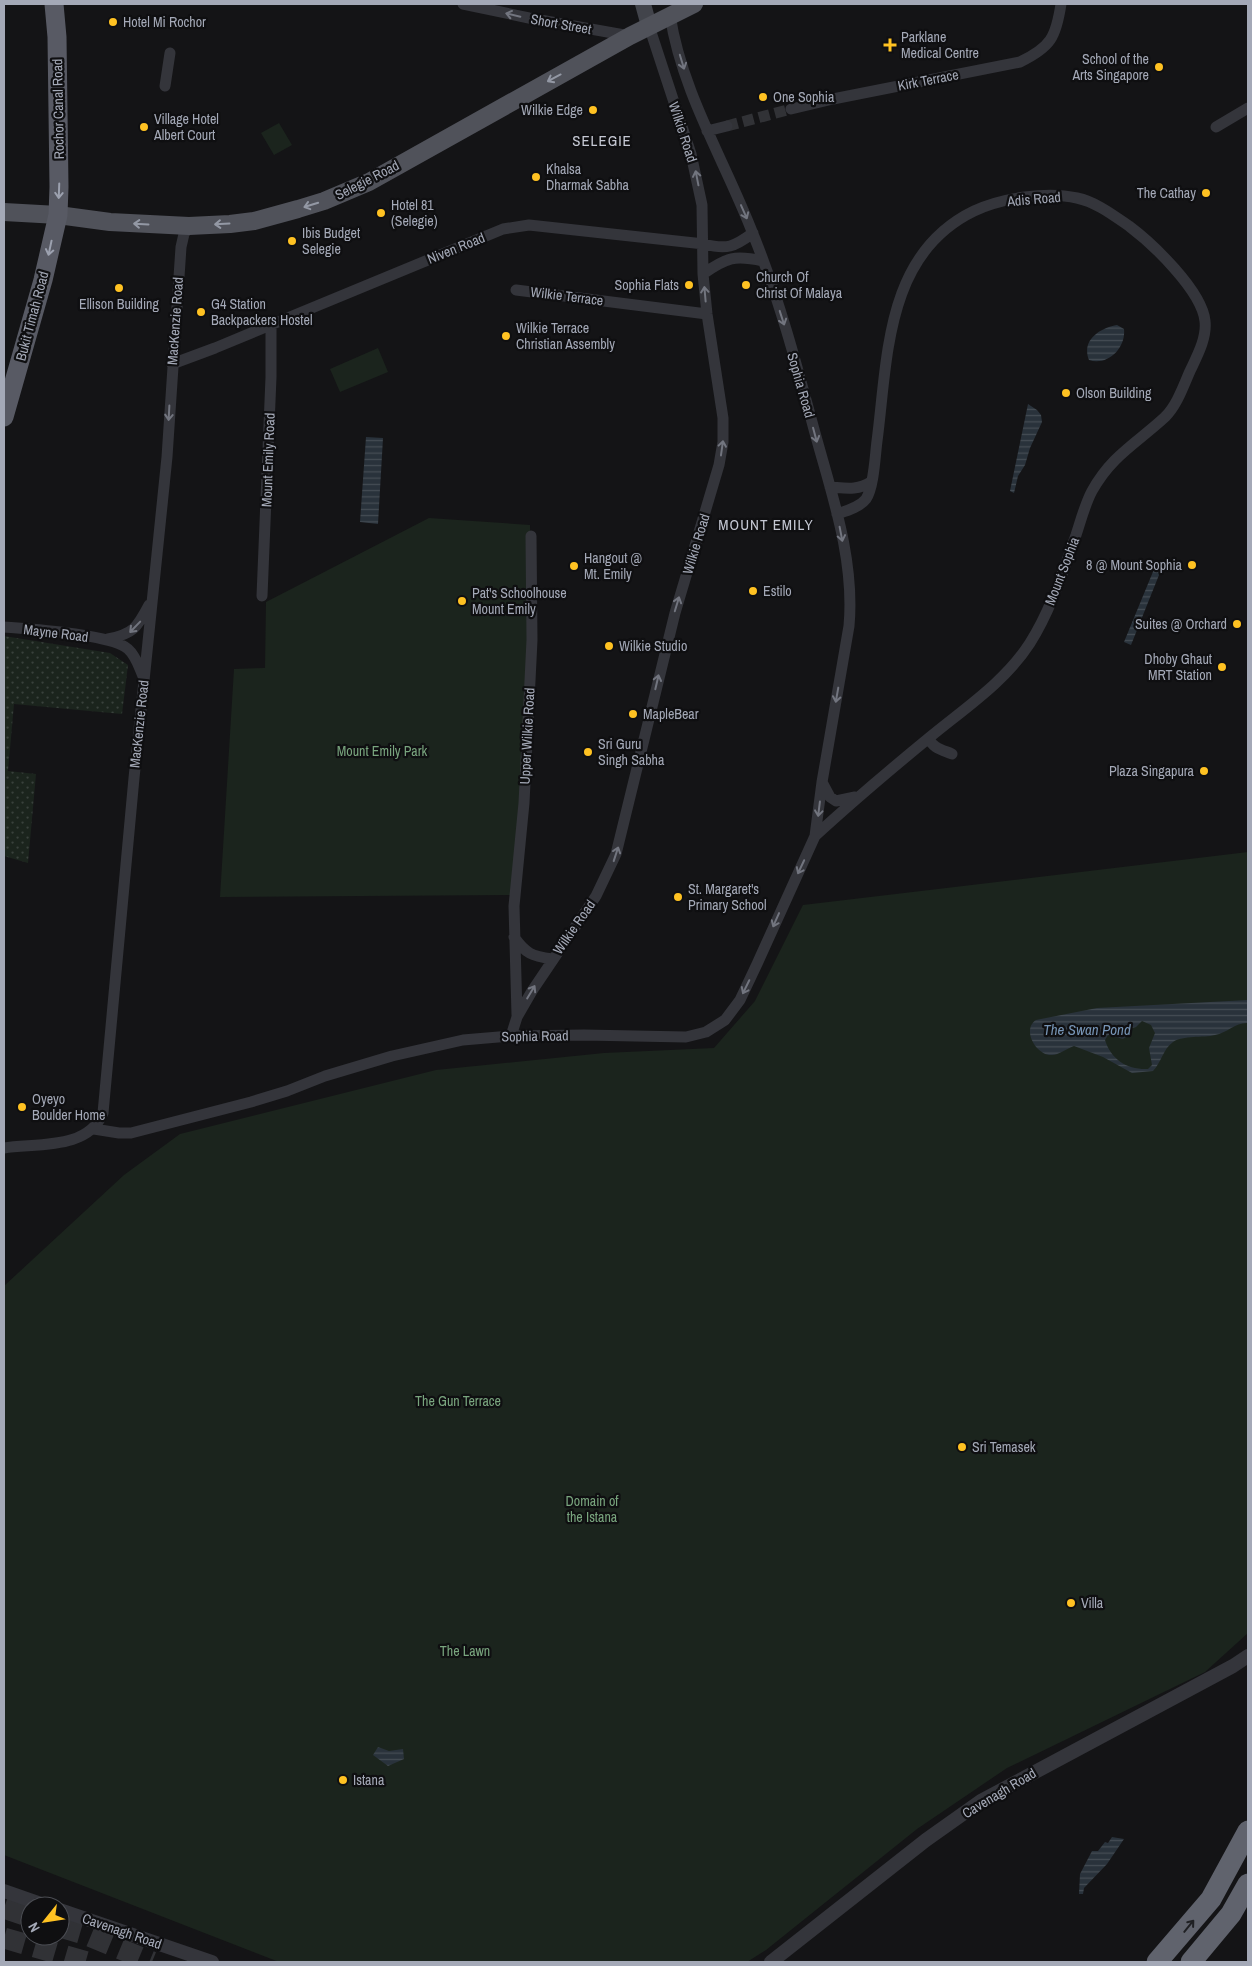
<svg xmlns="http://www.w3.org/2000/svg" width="1252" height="1966" font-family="'Archivo Narrow',sans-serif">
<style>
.grass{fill:url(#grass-dots)}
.park{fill:#1b241d}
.water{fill:url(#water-rules);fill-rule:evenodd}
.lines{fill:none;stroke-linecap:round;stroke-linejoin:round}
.minor-tunnel{stroke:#313236;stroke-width:11;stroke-dasharray:11 5.5;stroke-linecap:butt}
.motorway-tunnel{stroke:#313236;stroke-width:21;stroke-dasharray:21 11;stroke-linecap:butt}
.minor{stroke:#34353b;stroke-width:11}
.tertiary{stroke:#34353b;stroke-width:14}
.secondary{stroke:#42444b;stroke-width:16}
.primary{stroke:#50525a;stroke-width:18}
.trunk{stroke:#585a64;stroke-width:19}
.motorway{stroke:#60636d;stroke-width:21}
.oneway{stroke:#72757f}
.oneway2{stroke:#9398a4}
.oneway3{stroke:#9ca1af}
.oneway4{stroke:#1f2023}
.poi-dot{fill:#ffc222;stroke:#0f0f11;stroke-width:2}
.labels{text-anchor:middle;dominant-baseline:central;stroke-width:4.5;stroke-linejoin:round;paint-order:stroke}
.poi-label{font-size:14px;fill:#a4a9b7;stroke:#0f0f11;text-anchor:start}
.street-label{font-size:14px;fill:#a4a9b7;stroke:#0f0f11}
.park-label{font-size:14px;fill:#79a57e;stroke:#0f0f11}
.neighbourhood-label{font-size:15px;letter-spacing:1px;fill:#c5c8d3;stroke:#0f0f11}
.water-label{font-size:15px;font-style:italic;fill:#7795b6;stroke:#0f0f11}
</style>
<defs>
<pattern id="grass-dots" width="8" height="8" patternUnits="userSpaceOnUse" patternTransform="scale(1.25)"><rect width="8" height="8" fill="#1b241d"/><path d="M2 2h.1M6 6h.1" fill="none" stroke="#39413c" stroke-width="1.8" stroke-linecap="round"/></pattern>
<pattern id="water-rules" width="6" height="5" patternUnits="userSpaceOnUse" patternTransform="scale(1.25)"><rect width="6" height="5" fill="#29323b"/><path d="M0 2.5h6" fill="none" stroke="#454d55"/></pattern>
</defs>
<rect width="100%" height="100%" fill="#141416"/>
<!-- grass -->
<path class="grass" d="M 4,636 L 110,653 L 128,665 L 122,714 L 14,704 L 8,771 L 36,774 L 28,863 L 4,856 Z"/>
<!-- park -->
<path class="park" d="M 279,123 L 292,145 L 274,155 L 261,133 Z
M 378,348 L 388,372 L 340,392 L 330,369 Z
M 429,518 L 530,525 L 531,624 L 514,895 L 220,897 L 234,669 L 265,668 L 266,602 Z
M 1248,852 L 1248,1633 L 1205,1672 L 1007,1768 L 917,1829 L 766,1950 L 747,1962 L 279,1962 L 4,1855 L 4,1286 L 124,1175 L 180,1134 L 436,1070 L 604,1053 L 714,1048 L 755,1001 L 803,905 Z"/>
<!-- water -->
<path class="water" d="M 1117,325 L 1124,329 C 1126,348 1108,366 1089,360 C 1081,340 1100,328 1117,325 Z
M 1028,404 L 1037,410 L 1041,415 L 1042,422 L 1030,448 L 1025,465 L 1018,476 L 1014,493 L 1010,491 Z
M 366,437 L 383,438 L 378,524 L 360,522 Z
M 1157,562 L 1163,565 L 1131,645 L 1124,642 Z
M 1248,1000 L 1248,1023 C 1236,1022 1227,1033 1215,1035 C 1203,1038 1183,1035 1173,1042 C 1163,1049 1161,1063 1153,1071 L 1132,1073 L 1103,1057 L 1074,1046 C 1068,1048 1058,1055 1052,1055 C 1037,1056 1021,1030 1036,1020 L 1097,1008 ZM 1142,1021 L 1151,1025 L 1155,1033 L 1149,1048 L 1152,1065 L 1148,1069 C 1128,1070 1111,1060 1105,1040 L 1108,1035 L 1123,1039 L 1126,1037 L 1129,1029 L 1136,1027 Z
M 378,1747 L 389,1751 L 403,1749 L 404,1759 L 388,1766 L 373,1755 Z
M 1112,1837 L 1124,1839 L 1107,1864 L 1084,1888 L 1083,1894 L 1079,1894 L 1080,1874 L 1092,1851 L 1098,1851 L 1105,1842 L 1108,1843 Z"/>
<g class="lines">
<!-- minor-tunnel -->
<path class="minor-tunnel" d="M 727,126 L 791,109"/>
<!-- motorway-tunnel -->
<path class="motorway-tunnel" d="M 4,1908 L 30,1917
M 60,1927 L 84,1934 L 152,1962
M 4,1938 L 87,1962"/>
<!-- minor -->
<path class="minor" d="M 463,4 L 529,18 L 630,36
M 670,15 C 682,93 725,161 753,234 C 779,298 797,366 815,433 C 832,495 855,560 849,626 L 822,782 L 830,797 L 836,801 L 855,797
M 165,86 L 170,53
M 791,109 L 833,99 L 1020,62 C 1051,47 1056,37 1061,4
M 1216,127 L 1248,108
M 707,131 L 727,126
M 703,274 C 727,257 735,255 763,261
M 516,290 L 707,314
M 172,364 L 215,348 L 503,229 L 529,225 L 704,244 C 727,250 734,247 753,233
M 830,487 C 845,488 857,491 871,482
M 262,596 L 271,377 L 271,324
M 4,627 C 29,629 111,634 128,649 C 136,656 139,667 143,676
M 108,639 C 133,634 137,628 149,605
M 929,738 C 932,748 943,750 952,754
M 815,836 C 852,802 891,769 930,737 C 965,708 1005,682 1030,643 C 1051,610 1063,571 1076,535 C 1081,520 1085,504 1092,491 C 1112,455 1137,443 1165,417 C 1177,405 1183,387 1190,371 C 1197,356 1207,338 1205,321 C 1202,291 1153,244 1129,226 C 1113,215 1096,202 1077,198 C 1047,191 1002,198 974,211 C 885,254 888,357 877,441 C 875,456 874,487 866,499 C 860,507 846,511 837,514
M 514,937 C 526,954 532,956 552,959
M 517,1015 L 514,906 L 524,803 L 532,640 L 531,536
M 511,1036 L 517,1017 L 532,991 L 596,896 L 616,854 L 675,613 L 719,465 L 723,442 L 723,418 L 707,314 L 703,274 L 702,205 L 691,154 L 649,26
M 94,1129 L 119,1133 L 131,1133 L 251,1102 L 287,1091 L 325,1076 L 392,1056 L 463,1040 L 511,1036 L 584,1035 L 686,1037 L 706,1032 L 725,1020 L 740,1000 L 757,964 L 815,836 L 822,782
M 4,1148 C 37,1143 88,1150 103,1113 L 134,778 L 167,457 L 181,247 L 184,234 L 189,226"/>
<!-- tertiary -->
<path class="tertiary" d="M 4,1891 L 47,1906
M 60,1910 L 212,1962
M 771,1962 L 926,1840 L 981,1801 L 1233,1666 L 1248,1656"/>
<!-- secondary -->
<path class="secondary" d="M 643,4 L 649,26"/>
<!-- primary -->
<path class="primary" d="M 4,212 L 58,215 L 110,222 L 189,226 L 230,224 L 254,221 L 298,209 L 324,201 L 369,182 L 630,36 L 694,4"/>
<!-- trunk -->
<path class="trunk" d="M 4,417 L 43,280 L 58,215 L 59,187 L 57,37 L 54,4"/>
<!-- motorway -->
<path class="motorway" d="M 1157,1962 L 1211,1899 L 1248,1831
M 1191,1962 L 1231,1914 L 1248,1884"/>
</g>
<!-- one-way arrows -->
<defs><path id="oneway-shaft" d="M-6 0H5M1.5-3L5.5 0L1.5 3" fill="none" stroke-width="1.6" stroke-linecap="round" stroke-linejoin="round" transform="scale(1.25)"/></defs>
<g class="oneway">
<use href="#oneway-shaft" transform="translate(513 15) rotate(-167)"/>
<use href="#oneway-shaft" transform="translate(682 62) rotate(73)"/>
<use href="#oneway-shaft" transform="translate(697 178) rotate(-101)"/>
<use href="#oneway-shaft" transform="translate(744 212) rotate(66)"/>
<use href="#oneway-shaft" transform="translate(705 294) rotate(-95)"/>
<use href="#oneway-shaft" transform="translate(782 318) rotate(72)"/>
<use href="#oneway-shaft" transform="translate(169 413) rotate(93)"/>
<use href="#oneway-shaft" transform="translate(815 435) rotate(75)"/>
<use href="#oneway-shaft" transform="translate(722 448) rotate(-82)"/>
<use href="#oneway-shaft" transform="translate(841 534) rotate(79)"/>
<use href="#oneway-shaft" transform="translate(677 604) rotate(-73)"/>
<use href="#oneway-shaft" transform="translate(135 627) rotate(134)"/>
<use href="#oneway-shaft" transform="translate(657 682) rotate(-77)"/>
<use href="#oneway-shaft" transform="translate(837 695) rotate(100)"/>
<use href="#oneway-shaft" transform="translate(819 809) rotate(97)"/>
<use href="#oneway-shaft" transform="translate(616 854) rotate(-72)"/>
<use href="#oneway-shaft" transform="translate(801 867) rotate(115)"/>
<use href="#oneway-shaft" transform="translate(776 920) rotate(114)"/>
<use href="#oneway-shaft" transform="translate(746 987) rotate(116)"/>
<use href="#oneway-shaft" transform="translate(531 992) rotate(-59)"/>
</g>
<g class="oneway2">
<use href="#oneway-shaft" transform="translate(554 78) rotate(152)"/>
<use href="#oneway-shaft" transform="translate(311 205) rotate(163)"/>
<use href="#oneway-shaft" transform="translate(141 224) rotate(-177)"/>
<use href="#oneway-shaft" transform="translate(222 224) rotate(177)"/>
</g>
<g class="oneway3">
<use href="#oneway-shaft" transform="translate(59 191) rotate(92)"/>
<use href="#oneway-shaft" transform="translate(50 248) rotate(102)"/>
</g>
<use class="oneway4" href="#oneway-shaft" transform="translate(1189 1926) rotate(-51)"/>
<!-- markers -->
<g class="poi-dot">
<circle cx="113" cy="22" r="5"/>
<path d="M887.5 37.5h5v5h5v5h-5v5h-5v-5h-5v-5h5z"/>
<circle cx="1159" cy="67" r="5"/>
<circle cx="763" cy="97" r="5"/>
<circle cx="593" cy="110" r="5"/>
<circle cx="144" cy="127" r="5"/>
<circle cx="536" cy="177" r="5"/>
<circle cx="1206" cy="193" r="5"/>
<circle cx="381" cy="213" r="5"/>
<circle cx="292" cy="241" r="5"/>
<circle cx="689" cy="285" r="5"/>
<circle cx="746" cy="285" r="5"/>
<circle cx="119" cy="288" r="5"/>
<circle cx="201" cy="312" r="5"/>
<circle cx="506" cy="336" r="5"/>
<circle cx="1066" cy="393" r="5"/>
<circle cx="1192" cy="565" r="5"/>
<circle cx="574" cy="566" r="5"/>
<circle cx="753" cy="591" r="5"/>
<circle cx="462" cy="601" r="5"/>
<circle cx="1237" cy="624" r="5"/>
<circle cx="609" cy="646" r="5"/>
<circle cx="1222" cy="667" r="5"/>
<circle cx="633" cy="714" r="5"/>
<circle cx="588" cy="752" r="5"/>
<circle cx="1204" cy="771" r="5"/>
<circle cx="678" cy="897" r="5"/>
<circle cx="22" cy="1107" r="5"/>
<circle cx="962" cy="1447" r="5"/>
<circle cx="1071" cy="1603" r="5"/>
<circle cx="343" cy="1780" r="5"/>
</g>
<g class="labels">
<!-- poi labels -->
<g class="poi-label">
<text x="123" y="22">Hotel Mi Rochor</text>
<text x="901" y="37">Parklane<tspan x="901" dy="16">Medical Centre</tspan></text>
<text x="1149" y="59" text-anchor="end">School of the<tspan x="1149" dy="16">Arts Singapore</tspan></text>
<text x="773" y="97">One Sophia</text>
<text x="583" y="110" text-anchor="end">Wilkie Edge</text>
<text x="154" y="119">Village Hotel<tspan x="154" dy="16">Albert Court</tspan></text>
<text x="546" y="169">Khalsa<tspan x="546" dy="16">Dharmak Sabha</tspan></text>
<text x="1196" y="193" text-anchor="end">The Cathay</text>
<text x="391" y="205">Hotel 81<tspan x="391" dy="16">(Selegie)</tspan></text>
<text x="302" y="233">Ibis Budget<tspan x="302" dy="16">Selegie</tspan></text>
<text x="756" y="277">Church Of<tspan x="756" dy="16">Christ Of Malaya</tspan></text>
<text x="679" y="285" text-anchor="end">Sophia Flats</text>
<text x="119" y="304" text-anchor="middle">Ellison Building</text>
<text x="211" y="304">G4 Station<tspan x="211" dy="16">Backpackers Hostel</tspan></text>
<text x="516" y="328">Wilkie Terrace<tspan x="516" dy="16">Christian Assembly</tspan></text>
<text x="1076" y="393">Olson Building</text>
<text x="584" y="558">Hangout @<tspan x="584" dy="16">Mt. Emily</tspan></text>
<text x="1182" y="565" text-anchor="end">8 @ Mount Sophia</text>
<text x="763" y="591">Estilo</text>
<text x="472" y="593">Pat's Schoolhouse<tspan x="472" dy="16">Mount Emily</tspan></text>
<text x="1227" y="624" text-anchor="end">Suites @ Orchard</text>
<text x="619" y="646">Wilkie Studio</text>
<text x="1212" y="659" text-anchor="end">Dhoby Ghaut<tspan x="1212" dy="16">MRT Station</tspan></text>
<text x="643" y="714">MapleBear</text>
<text x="598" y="744">Sri Guru<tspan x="598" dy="16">Singh Sabha</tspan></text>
<text x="1194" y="771" text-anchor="end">Plaza Singapura</text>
<text x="688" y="889">St. Margaret's<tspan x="688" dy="16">Primary School</tspan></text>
<text x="32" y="1099">Oyeyo<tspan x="32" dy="16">Boulder Home</tspan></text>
<text x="972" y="1447">Sri Temasek</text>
<text x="1081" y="1603">Villa</text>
<text x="353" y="1780">Istana</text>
</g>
<!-- street labels -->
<g class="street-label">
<text transform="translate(561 24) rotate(10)">Short Street</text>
<text transform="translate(928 80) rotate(-11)">Kirk Terrace</text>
<text transform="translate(58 109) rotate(-91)">Rochor Canal Road</text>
<text transform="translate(683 132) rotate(72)">Wilkie Road</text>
<text transform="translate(367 180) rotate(-27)">Selegie Road</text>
<text transform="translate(1034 199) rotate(-5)">Adis Road</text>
<text transform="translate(456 248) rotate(-22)">Niven Road</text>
<text transform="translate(567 296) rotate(7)">Wilkie Terrace</text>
<text transform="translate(32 316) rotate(-75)">Bukit Timah Road</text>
<text transform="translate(175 321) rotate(-86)">MacKenzie Road</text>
<text transform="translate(801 385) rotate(74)">Sophia Road</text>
<text transform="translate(268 460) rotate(-88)">Mount Emily Road</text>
<text transform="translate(696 544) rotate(-73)">Wilkie Road</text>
<text transform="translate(1062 571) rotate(-69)">Mount Sophia</text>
<text transform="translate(56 633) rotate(7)">Mayne Road</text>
<text transform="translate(139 724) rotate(-84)">MacKenzie Road</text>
<text transform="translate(527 736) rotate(-87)">Upper Wilkie Road</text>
<text transform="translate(574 927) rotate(-55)">Wilkie Road</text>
<text transform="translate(535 1036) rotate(-1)">Sophia Road</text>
<text transform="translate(999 1793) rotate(-31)">Cavenagh Road</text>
<text transform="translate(122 1931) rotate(19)">Cavenagh Road</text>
</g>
<!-- park labels -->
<g class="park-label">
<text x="382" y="751">Mount Emily Park</text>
<text x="458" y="1401">The Gun Terrace</text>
<text x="592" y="1501">Domain of<tspan x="592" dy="16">the Istana</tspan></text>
<text x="465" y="1651">The Lawn</text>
</g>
<!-- neighbourhood labels -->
<g class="neighbourhood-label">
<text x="602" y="140">SELEGIE</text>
<text x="766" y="524">MOUNT EMILY</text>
</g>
<!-- water labels -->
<g class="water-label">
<text x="1087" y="1029">The Swan Pond</text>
</g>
</g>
<!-- border -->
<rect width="1252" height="1966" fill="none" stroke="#a4a9b7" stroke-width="10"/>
<!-- north arrow -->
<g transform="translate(45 1921) rotate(240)"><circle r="24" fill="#0f0f11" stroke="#4b4d53"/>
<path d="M0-4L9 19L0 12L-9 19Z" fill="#ffc222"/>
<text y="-8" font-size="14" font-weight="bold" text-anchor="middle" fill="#a4a9b7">N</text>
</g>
</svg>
